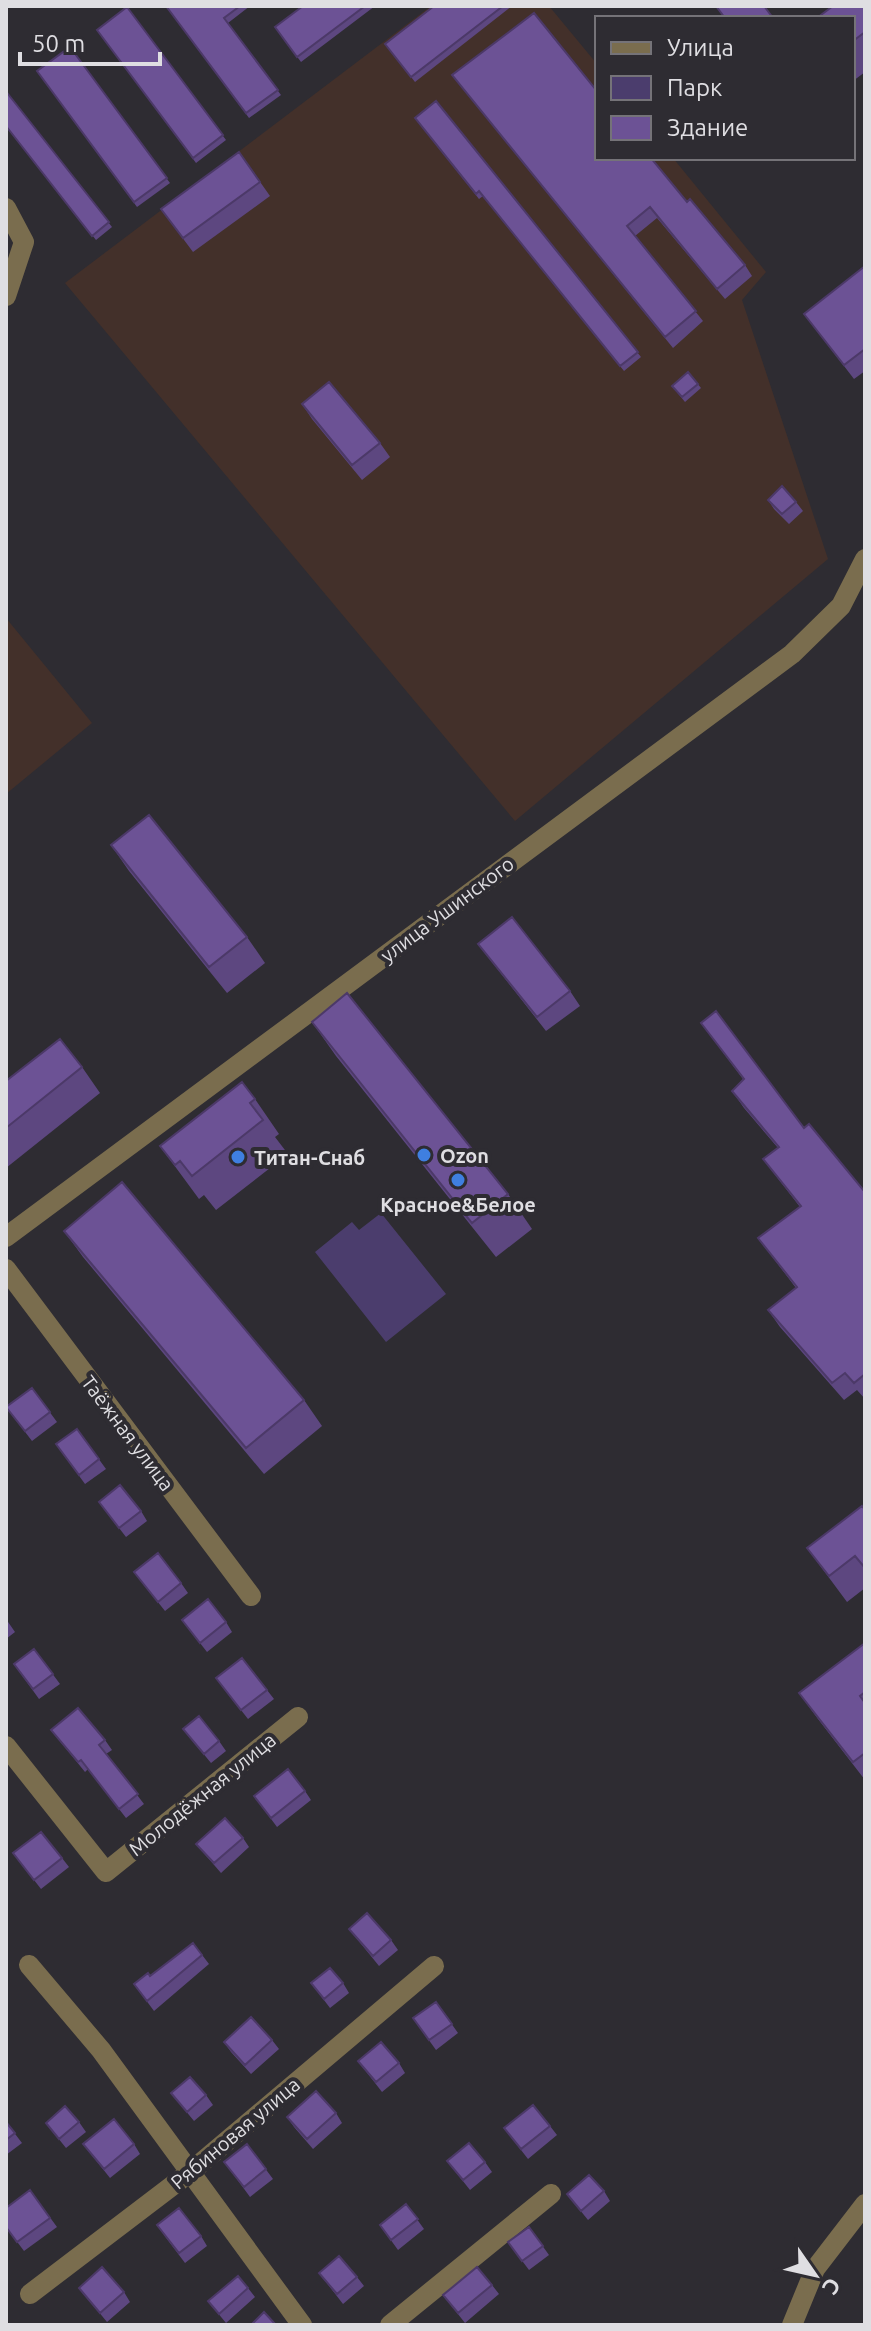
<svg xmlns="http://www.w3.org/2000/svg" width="871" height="2331" font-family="Ubuntu,sans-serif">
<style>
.industrial{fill:#43302a}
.green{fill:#4b3d6d}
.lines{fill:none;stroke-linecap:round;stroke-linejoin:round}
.minor{stroke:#7a6d4e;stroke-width:20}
.wall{fill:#5d4780}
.building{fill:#6c5295;stroke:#4c3968;stroke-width:2}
.shop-dot{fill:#3f7fe0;stroke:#2e2c32;stroke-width:3}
.labels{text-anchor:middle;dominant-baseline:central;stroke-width:8;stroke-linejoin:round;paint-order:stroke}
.street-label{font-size:20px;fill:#dfdee2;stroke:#2e2c32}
.poi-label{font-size:20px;font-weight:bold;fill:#dfdee2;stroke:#2e2c32;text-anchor:start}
</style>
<rect width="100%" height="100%" fill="#2e2c32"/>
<!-- industrial -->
<path class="industrial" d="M 431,6 L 549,6 L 597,64 L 597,158 L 673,158 L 766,272 L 742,300 L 828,559 L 515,821 L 65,283 Z
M 6,618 L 92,723 L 6,794 Z"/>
<!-- green -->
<path class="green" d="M 381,1213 L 446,1294 L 386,1342 L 315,1252 L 352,1222 L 359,1230 Z"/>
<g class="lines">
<!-- minor -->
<path class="minor" d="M 6,208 L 24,242 L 6,296
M 6,1237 L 792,654 L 841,606 L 865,559
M 6,1269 L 251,1596
M 6,1746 L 106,1872 L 298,1717
M 29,1965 L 101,2050 L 302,2325
M 30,2294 L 189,2173 L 434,1966
M 390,2325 L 551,2194
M 792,2325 L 815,2269 L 865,2204"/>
</g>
<!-- wall -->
<path class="wall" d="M 166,6 L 250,6 L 228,23 L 281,95 L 249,118 Z
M 303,6 L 375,6 L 301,62 L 275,27 Z
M 434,6 L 512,6 L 415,82 L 385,44 Z
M 865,6 L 865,72 L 853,81 L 853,18 Z
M 127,7 L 226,140 L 196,163 L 97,30 Z
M 70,47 L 170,183 L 137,207 L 37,71 Z
M 452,75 L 687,202 L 745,265 L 752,276 L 725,299 L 657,218 L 635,236 L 703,321 L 673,348 Z
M 8,94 L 112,227 L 96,240 L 6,126 Z
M 436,101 L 641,357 L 624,371 L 483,196 L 479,199 L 415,118 Z
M 239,152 L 270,196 L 193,252 L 161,209 Z
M 865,266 L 865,371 L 854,379 L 804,314 Z
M 688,372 L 701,388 L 685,402 L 672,386 Z
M 302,404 L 380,443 L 390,457 L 362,480 L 312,419 Z
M 768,500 L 796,502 L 803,511 L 789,524 L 774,509 Z
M 111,845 L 247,937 L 265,963 L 227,993 L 129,871 Z
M 478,944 L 570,991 L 580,1006 L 546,1031 Z
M 312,1022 L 508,1194 L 532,1229 L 496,1257 L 336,1056 Z
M 701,1023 L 865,1192 L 865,1399 L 857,1390 L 844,1400 L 780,1327 L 768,1310 L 796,1288 L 758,1238 L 800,1207 L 763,1159 L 778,1148 L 744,1108 L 732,1091 L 743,1079 Z
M 82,1067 L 100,1093 L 6,1168 L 6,1081 Z
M 255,1099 L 279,1134 L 275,1137 L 288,1154 L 216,1210 L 204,1195 L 199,1199 L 160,1146 Z
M 64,1231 L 304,1400 L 322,1426 L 264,1474 L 83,1257 Z
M 32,1388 L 57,1422 L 32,1441 L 6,1407 Z
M 77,1429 L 106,1469 L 85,1484 L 56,1444 Z
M 99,1502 L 141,1511 L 147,1521 L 126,1537 Z
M 865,1510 L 865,1588 L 847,1602 L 807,1548 Z
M 134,1572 L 181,1583 L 188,1593 L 165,1611 Z
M 6,1619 L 15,1632 L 6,1639 Z
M 182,1620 L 226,1622 L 232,1632 L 207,1652 Z
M 865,1643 L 865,1780 L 818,1719 L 799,1693 Z
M 34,1649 L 60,1684 L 39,1699 L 14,1664 Z
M 223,1687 L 267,1690 L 274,1699 L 248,1719 Z
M 183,1729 L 219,1741 L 226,1751 L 211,1763 Z
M 51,1730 L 105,1740 L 112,1750 L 106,1754 L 144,1804 L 126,1818 L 88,1769 L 85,1772 Z
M 305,1791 L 311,1800 L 277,1827 L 254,1796 Z
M 243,1838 L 249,1847 L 221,1873 L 196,1844 Z
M 13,1853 L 62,1858 L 69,1867 L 41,1889 Z
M 349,1929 L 391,1940 L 398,1950 L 379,1966 Z
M 193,1943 L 209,1964 L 154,2011 L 134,1984 L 150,1976 Z
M 311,1983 L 343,1983 L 349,1993 L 330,2008 Z
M 436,2002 L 458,2033 L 436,2050 L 413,2018 Z
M 272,2040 L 279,2049 L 251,2074 L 231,2052 L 224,2042 Z
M 358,2061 L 399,2063 L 405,2073 L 382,2092 Z
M 171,2093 L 206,2095 L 213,2105 L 194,2121 Z
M 336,2113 L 342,2123 L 313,2149 L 294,2127 L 287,2117 Z
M 6,2122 L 22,2143 L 6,2155 Z
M 79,2122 L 86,2132 L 66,2148 L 46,2123 Z
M 550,2126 L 557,2135 L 528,2159 L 504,2128 Z
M 83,2144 L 134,2144 L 140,2154 L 110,2178 Z
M 247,2144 L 273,2179 L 250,2197 L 231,2171 Z
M 447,2161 L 485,2162 L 492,2172 L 470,2190 Z
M 30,2190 L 57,2227 L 24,2251 L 6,2227 Z
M 604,2191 L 610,2201 L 588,2220 L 567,2194 Z
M 406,2204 L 424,2229 L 398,2250 L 380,2225 Z
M 529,2227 L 549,2255 L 529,2270 L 508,2242 Z
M 164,2235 L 201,2236 L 207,2246 L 185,2263 Z
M 319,2273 L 357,2277 L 364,2286 L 343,2304 Z
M 492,2285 L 499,2294 L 465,2323 L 443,2295 Z
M 79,2288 L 124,2292 L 130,2302 L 107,2322 Z
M 248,2288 L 255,2297 L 226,2323 L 208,2301 Z"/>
<!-- building -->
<path class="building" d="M 166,6 L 240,6 L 224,18 L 278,90 L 246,113 Z
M 303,6 L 365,6 L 297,57 L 275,27 Z
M 434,6 L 503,6 L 411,77 L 385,44 Z
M 716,6 L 764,6 L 773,18 L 725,18 Z
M 833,6 L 865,6 L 865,32 L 853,41 L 853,18 L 817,18 Z
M 127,7 L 223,135 L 193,158 L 97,30 Z
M 534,13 L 597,91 L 597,158 L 651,158 L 687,202 L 690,199 L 745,265 L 717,289 L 650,207 L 627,226 L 696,311 L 665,337 L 452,75 Z
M 70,47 L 167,178 L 134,202 L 37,71 Z
M 8,94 L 109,222 L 92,236 L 6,126 L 6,96 Z
M 436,101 L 638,352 L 620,366 L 479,191 L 476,194 L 415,118 Z
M 239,152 L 260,182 L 183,238 L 161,209 Z
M 865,266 L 865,349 L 844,365 L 804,314 Z
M 688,372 L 698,384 L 682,397 L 672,386 Z
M 329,382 L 380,443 L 352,465 L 302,404 Z
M 782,486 L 796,502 L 782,514 L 768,500 Z
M 149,815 L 247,937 L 209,967 L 111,845 Z
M 512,917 L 570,991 L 537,1017 L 478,944 Z
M 347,993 L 508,1194 L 472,1223 L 312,1022 Z
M 716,1011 L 804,1128 L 809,1124 L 865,1192 L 865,1374 L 854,1383 L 845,1373 L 832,1383 L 768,1310 L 797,1287 L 758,1238 L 801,1206 L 763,1159 L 779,1147 L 732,1091 L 744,1079 L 701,1023 Z
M 60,1039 L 82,1067 L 6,1128 L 6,1081 Z
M 242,1082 L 255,1099 L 250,1103 L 263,1120 L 192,1176 L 180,1161 L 175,1165 L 160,1146 Z
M 122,1182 L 304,1400 L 246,1448 L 64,1231 Z
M 32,1388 L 50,1412 L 25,1431 L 6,1407 Z
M 77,1429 L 99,1459 L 79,1475 L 56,1444 Z
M 120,1485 L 141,1511 L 119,1528 L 99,1502 Z
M 862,1506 L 865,1510 L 865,1568 L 855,1556 L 829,1576 L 807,1548 Z
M 158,1553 L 181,1583 L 158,1602 L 134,1572 Z
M 208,1599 L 226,1622 L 200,1643 L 182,1620 Z
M 865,1643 L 865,1692 L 860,1696 L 865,1703 L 865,1753 L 853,1762 L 799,1693 Z
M 34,1649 L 53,1674 L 33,1689 L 14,1664 Z
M 242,1658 L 267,1690 L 241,1710 L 216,1678 Z
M 78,1708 L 105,1740 L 99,1745 L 138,1794 L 119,1809 L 81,1760 L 78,1762 L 51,1730 Z
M 199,1716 L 219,1741 L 204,1754 L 183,1729 Z
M 288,1769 L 305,1791 L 271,1818 L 254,1796 Z
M 225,1818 L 243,1838 L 214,1863 L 196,1844 Z
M 41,1832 L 62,1858 L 34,1880 L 13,1853 Z
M 367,1913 L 391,1940 L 373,1956 L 349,1929 Z
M 193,1943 L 202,1955 L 147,2001 L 134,1984 L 148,1973 L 150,1976 Z
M 330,1968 L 343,1983 L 324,1999 L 311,1983 Z
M 436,2002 L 452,2024 L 429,2040 L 413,2018 Z
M 251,2017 L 272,2040 L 245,2065 L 224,2042 Z
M 381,2042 L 399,2063 L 376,2082 L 358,2061 Z
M 190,2077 L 206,2095 L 187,2112 L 171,2093 Z
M 316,2091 L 336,2113 L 307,2139 L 287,2117 Z
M 533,2105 L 550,2126 L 521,2149 L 504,2128 Z
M 65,2106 L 79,2122 L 59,2139 L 46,2123 Z
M 114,2119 L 134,2144 L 104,2169 L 83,2144 Z
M 6,2122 L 15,2133 L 6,2140 Z
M 469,2143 L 485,2162 L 463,2180 L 447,2161 Z
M 247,2144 L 266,2169 L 244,2187 L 224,2162 Z
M 589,2175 L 604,2191 L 581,2211 L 567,2194 Z
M 30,2190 L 50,2218 L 17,2242 L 6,2227 L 6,2208 Z
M 406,2204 L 418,2219 L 391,2240 L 380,2225 Z
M 179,2208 L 201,2236 L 179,2253 L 157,2225 Z
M 529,2227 L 543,2246 L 522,2261 L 508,2242 Z
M 339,2256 L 357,2277 L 337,2294 L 319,2273 Z
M 102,2267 L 124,2292 L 100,2313 L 79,2288 Z
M 477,2267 L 492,2285 L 458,2313 L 443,2295 Z
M 238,2276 L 248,2288 L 219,2314 L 208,2301 Z
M 264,2312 L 276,2325 L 251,2325 Z"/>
<!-- markers -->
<g class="shop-dot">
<circle cx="424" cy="1155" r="8"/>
<circle cx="238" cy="1157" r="8"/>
<circle cx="458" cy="1180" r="8"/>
</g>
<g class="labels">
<!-- street labels -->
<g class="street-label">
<text transform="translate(447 909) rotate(-37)">улица Ушинского</text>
<text transform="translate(128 1433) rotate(53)">Таёжная улица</text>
<text transform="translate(202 1794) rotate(-39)">Молодёжная улица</text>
<text transform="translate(235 2133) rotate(-40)">Рябиновая улица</text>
</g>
<!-- poi labels -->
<g class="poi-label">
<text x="440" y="1155">Ozon</text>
<text x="254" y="1157">Титан-Снаб</text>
<text x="458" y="1204" text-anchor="middle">Красное&amp;Белое</text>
</g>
</g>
<!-- border -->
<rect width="871" height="2331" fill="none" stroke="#dfdee2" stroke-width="16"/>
<!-- legend -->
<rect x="595" y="16" width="260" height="144" fill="#2e2c32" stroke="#757378" stroke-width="2"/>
<rect x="611" y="42" width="40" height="12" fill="#7a6d4e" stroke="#757378" stroke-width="2"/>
<text x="667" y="56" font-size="24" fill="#dfdee2">Улица</text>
<rect x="611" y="76" width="40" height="24" fill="#4b3d6d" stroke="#757378" stroke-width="2"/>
<text x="667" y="96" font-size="24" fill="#dfdee2">Парк</text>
<rect x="611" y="116" width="40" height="24" fill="#6c5295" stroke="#757378" stroke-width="2"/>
<text x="667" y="136" font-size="24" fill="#dfdee2">Здание</text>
<!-- north arrow -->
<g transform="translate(815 2275) rotate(124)" stroke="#2e2c32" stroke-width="6" paint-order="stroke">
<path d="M0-6L14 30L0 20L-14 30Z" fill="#dfdee2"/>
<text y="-12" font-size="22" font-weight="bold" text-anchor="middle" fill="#dfdee2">С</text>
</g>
<!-- scale -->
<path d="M20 52v12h140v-12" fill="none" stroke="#dfdee2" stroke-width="4"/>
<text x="32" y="52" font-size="24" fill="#dfdee2" stroke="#2e2c32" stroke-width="6" paint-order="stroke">50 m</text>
</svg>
